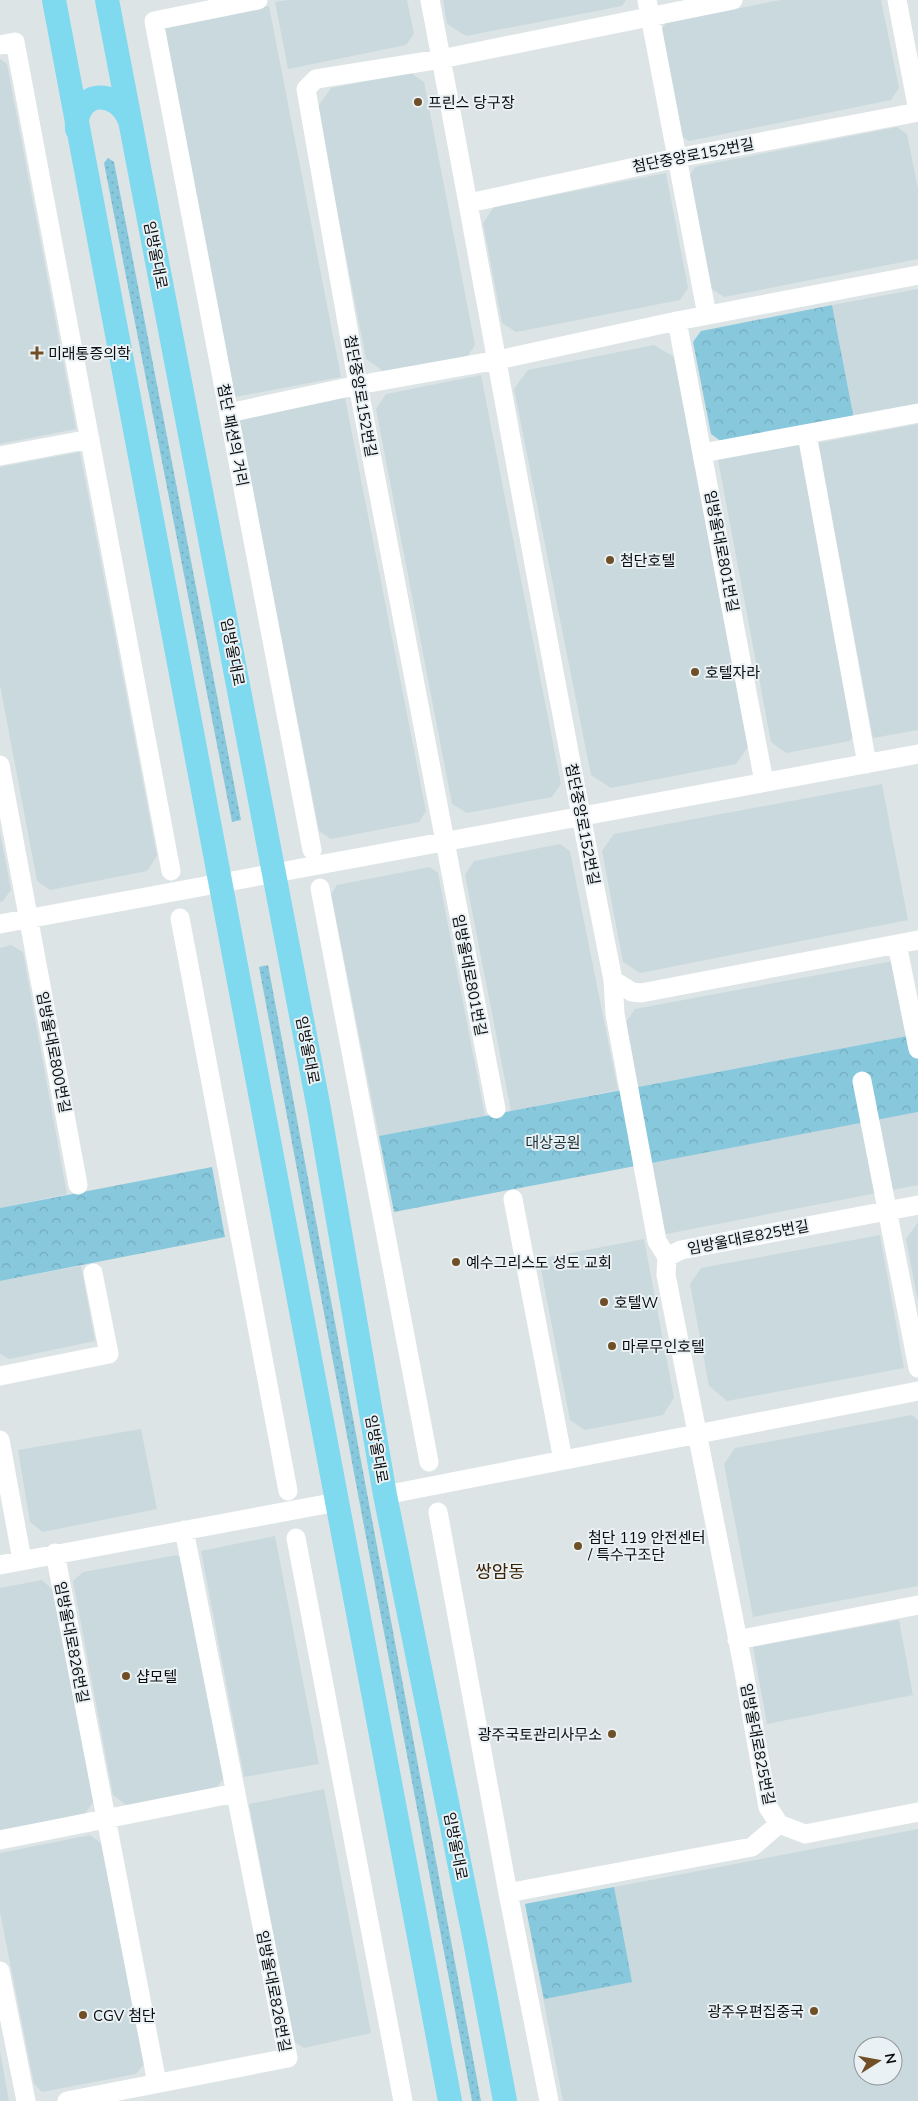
<svg xmlns="http://www.w3.org/2000/svg" width="918" height="2101" font-family="Mulish,'Noto Sans KR',sans-serif">
<style>
.built{fill:#c9d9de;fill-rule:evenodd}
.grass{fill:url(#grass-dots)}
.park{fill:url(#park-crowns)}
.lines{fill:none;stroke-linecap:round;stroke-linejoin:round}
.minor{stroke:#fff;stroke-width:19}
.major{stroke:#7fd9ef;stroke-width:24}
.poi-dot{fill:#704f26;stroke:#eaf1f4;stroke-width:2}
.labels{text-anchor:middle;dominant-baseline:central;stroke-width:4;stroke-linejoin:round;paint-order:stroke}
.poi-label{font-size:15px;fill:#0a0c0d;stroke:#eaf1f4;text-anchor:start}
.street-label{font-size:15px;fill:#0a0c0d;stroke:#eaf1f4}
.park-label{font-size:15px;fill:#182e34;stroke:#eaf1f4}
.quarter-label{font-size:18px;fill:#3c2201;stroke:#eaf1f4}
</style>
<defs>
<pattern id="grass-dots" width="8" height="8" patternUnits="userSpaceOnUse" patternTransform="scale(1.25)"><rect width="8" height="8" fill="#88c8dc"/><path d="M2 2h.1M6 6h.1" fill="none" stroke="#74abbc" stroke-width="1.8" stroke-linecap="round"/></pattern>
<pattern id="park-crowns" width="20" height="18" patternUnits="userSpaceOnUse" patternTransform="scale(1.25)"><rect width="20" height="18" fill="#88c8dc"/><path d="M2 6a3 3 0 1 1 6 0M12 15a3 3 0 1 1 6 0" fill="none" stroke="#74abbc"/></pattern>
</defs>
<rect width="100%" height="100%" fill="#dde4e6"/>
<!-- built -->
<path class="built" d="M 288,0 L 407,0 L 414,34 L 406,45 L 288,69 L 275,2 Z
M 443,0 L 626,0 L 622,6 L 466,36 L 447,24 Z
M 780,0 L 881,0 L 899,88 L 891,100 L 689,141 L 677,133 L 658,35 L 666,23 Z
M 269,6 L 341,377 L 235,397 L 163,26 Z
M 0,59 L 7,64 L 76,429 L 0,444 Z
M 411,73 L 424,82 L 475,345 L 467,357 L 386,373 L 366,359 L 317,108 L 331,88 Z
M 897,127 L 907,134 L 918,189 L 918,259 L 724,297 L 707,286 L 686,182 L 695,167 Z
M 666,173 L 688,288 L 680,300 L 516,332 L 502,323 L 483,223 L 494,207 Z
M 918,289 L 918,407 L 854,419 L 832,305 Z
M 654,345 L 674,357 L 748,747 L 736,764 L 611,788 L 591,775 L 514,389 L 528,370 Z
M 481,375 L 561,784 L 552,797 L 467,813 L 452,804 L 376,409 L 386,394 Z
M 345,398 L 426,811 L 419,822 L 331,839 L 319,831 L 239,419 Z
M 918,424 L 918,730 L 873,738 L 818,443 Z
M 798,440 L 854,735 L 850,741 L 786,753 L 771,742 L 717,455 Z
M 80,452 L 157,856 L 147,871 L 50,890 L 37,881 L 0,685 L 0,467 Z
M 882,784 L 908,920 L 640,973 L 623,962 L 602,851 L 614,834 Z
M 0,832 L 11,890 L 3,901 L 0,902 Z
M 560,844 L 570,851 L 618,1090 L 511,1111 L 465,875 L 474,861 Z
M 430,867 L 438,873 L 485,1116 L 379,1136 L 331,894 L 337,885 Z
M 11,945 L 23,952 L 67,1194 L 0,1208 L 0,948 Z
M 893,961 L 907,1036 L 638,1087 L 626,1022 L 635,1009 Z
M 918,1112 L 918,1185 L 661,1235 L 647,1163 Z
M 918,1222 L 918,1301 L 906,1239 Z
M 880,1235 L 904,1368 L 727,1401 L 709,1386 L 690,1284 L 701,1268 Z
M 644,1239 L 674,1398 L 663,1415 L 585,1430 L 570,1420 L 539,1259 Z
M 81,1266 L 95,1341 L 9,1359 L 0,1354 L 0,1281 Z
M 912,1415 L 918,1420 L 918,1586 L 753,1617 L 724,1464 L 735,1448 Z
M 141,1429 L 157,1509 L 43,1532 L 30,1522 L 18,1450 Z
M 275,1536 L 319,1764 L 244,1777 L 201,1551 Z
M 177,1555 L 182,1558 L 224,1778 L 217,1787 L 126,1805 L 113,1795 L 73,1581 L 83,1572 Z
M 42,1580 L 54,1591 L 94,1801 L 84,1815 L 0,1830 L 0,1588 Z
M 899,1620 L 913,1695 L 767,1724 L 753,1647 Z
M 324,1789 L 371,2033 L 304,2048 L 293,2041 L 249,1804 Z
M 918,1829 L 918,2101 L 563,2101 L 525,1904 ZM 863,2046 L 893,2046 L 893,2076 L 863,2076 Z
M 90,1835 L 101,1843 L 145,2063 L 136,2074 L 42,2092 L 34,2084 L 0,1912 L 0,1853 Z
M 0,2051 L 9,2101 L 0,2101 Z"/>
<!-- grass -->
<path class="grass" d="M 108,158 L 114,162 L 241,820 L 232,822 L 104,163 Z
M 268,965 L 481,2101 L 472,2101 L 259,967 Z"/>
<!-- park -->
<path class="park" d="M 832,305 L 854,419 L 725,444 L 711,434 L 693,342 L 701,331 Z
M 918,1034 L 918,1112 L 394,1212 L 379,1136 Z
M 212,1167 L 225,1237 L 0,1281 L 0,1208 Z
M 614,1887 L 632,1982 L 544,1999 L 525,1904 Z"/>
<g class="lines">
<!-- minor -->
<path class="minor" d="M 258,0 L 154,21 L 312,850
M 430,0 C 492,326 548,654 613,980 L 632,992 L 641,993 L 918,940
M 647,0 L 707,315
M 897,0 L 918,111
M 0,45 L 15,42 L 171,871
M 469,203 L 677,158 L 918,112
M 677,321 L 764,782
M 229,413 L 358,385 L 498,360 L 677,321 L 918,275
M 807,434 L 867,764
M 703,453 L 918,413
M 0,456 L 90,439
M 0,765 L 78,1185
M 320,888 L 429,1462
M 180,918 L 288,1491
M 0,924 L 918,754
M 897,944 L 918,1049
M 613,980 L 615,1014 L 657,1241 L 667,1257
M 862,1081 L 918,1368
M 496,1109 L 358,385 L 306,89 L 316,79 L 441,59 L 733,0
M 513,1199 L 563,1460
M 918,1205 L 681,1250 L 667,1257 L 666,1275 L 742,1661 L 768,1807 L 779,1824 L 805,1834 L 918,1812
M 0,1376 L 109,1354 L 93,1273
M 0,1440 L 22,1560
M 385,1495 L 918,1391
M 438,1512 L 508,1893 L 549,2101
M 296,1538 L 403,2101
M 55,1553 L 157,2083
M 0,1565 L 337,1502
M 737,1640 L 918,1605
M 0,1840 L 236,1793
M 508,1893 L 752,1847 L 779,1824
M 0,1971 L 26,2101
M 67,2101 L 288,2058 L 184,1530"/>
<!-- major -->
<path class="major" d="M 54,0 L 450,2101
M 107,0 L 319,1109 L 385,1495 L 475,1941 L 505,2101
M 77,129 C 74,91 117,86 130,121"/>
</g>
<!-- markers -->
<g class="poi-dot">
<circle cx="418" cy="102" r="5"/>
<path d="M34.5 345.5h5v5h5v5h-5v5h-5v-5h-5v-5h5z"/>
<circle cx="610" cy="560" r="5"/>
<circle cx="695" cy="672" r="5"/>
<circle cx="456" cy="1262" r="5"/>
<circle cx="604" cy="1302" r="5"/>
<circle cx="612" cy="1346" r="5"/>
<circle cx="578" cy="1546" r="5"/>
<circle cx="126" cy="1676" r="5"/>
<circle cx="612" cy="1734" r="5"/>
<circle cx="814" cy="2011" r="5"/>
<circle cx="83" cy="2015" r="5"/>
</g>
<g class="labels">
<!-- poi labels -->
<g class="poi-label">
<text x="428" y="102">프린스 당구장</text>
<text x="48" y="353">미래통증의학</text>
<text x="620" y="560">첨단호텔</text>
<text x="705" y="672">호텔자라</text>
<text x="466" y="1262">예수그리스도 성도 교회</text>
<text x="614" y="1302">호텔W</text>
<text x="622" y="1346">마루무인호텔</text>
<text x="588" y="1537">첨단 119 안전센터<tspan x="588" dy="17">/ 특수구조단</tspan></text>
<text x="136" y="1676">샵모텔</text>
<text x="602" y="1734" text-anchor="end">광주국토관리사무소</text>
<text x="804" y="2011" text-anchor="end">광주우편집중국</text>
<text x="93" y="2015">CGV 첨단</text>
</g>
<!-- street labels -->
<g class="street-label">
<text transform="translate(693 155) rotate(-11)">첨단중앙로152번길</text>
<text transform="translate(156 255) rotate(79)">임방울대로</text>
<text transform="translate(361 396) rotate(80)">첨단중앙로152번길</text>
<text transform="translate(233 435) rotate(79)">첨단 패션의 거리</text>
<text transform="translate(722 551) rotate(79)">임방울대로801번길</text>
<text transform="translate(233 652) rotate(79)">임방울대로</text>
<text transform="translate(583 824) rotate(79)">첨단중앙로152번길</text>
<text transform="translate(470 975) rotate(79)">임방울대로801번길</text>
<text transform="translate(308 1050) rotate(79)">임방울대로</text>
<text transform="translate(54 1052) rotate(79)">임방울대로800번길</text>
<text transform="translate(748 1237) rotate(-11)">임방울대로825번길</text>
<text transform="translate(377 1449) rotate(80)">임방울대로</text>
<text transform="translate(72 1642) rotate(79)">임방울대로826번길</text>
<text transform="translate(758 1744) rotate(79)">임방울대로825번길</text>
<text transform="translate(456 1846) rotate(79)">임방울대로</text>
<text transform="translate(274 1991) rotate(79)">임방울대로826번길</text>
</g>
<!-- park labels -->
<g class="park-label">
<text x="553" y="1142">대상공원</text>
</g>
<!-- quarter labels -->
<g class="quarter-label">
<text x="500" y="1571">쌍암동</text>
</g>
</g>
<!-- north arrow -->
<g transform="translate(878 2061) rotate(79)"><circle r="24" fill="#eaf1f4" stroke="#909598"/>
<path d="M0-4L9 19L0 12L-9 19Z" fill="#704f26"/>
<text y="-8" font-size="14" font-weight="bold" text-anchor="middle" fill="#0a0c0d">N</text>
</g>
</svg>
